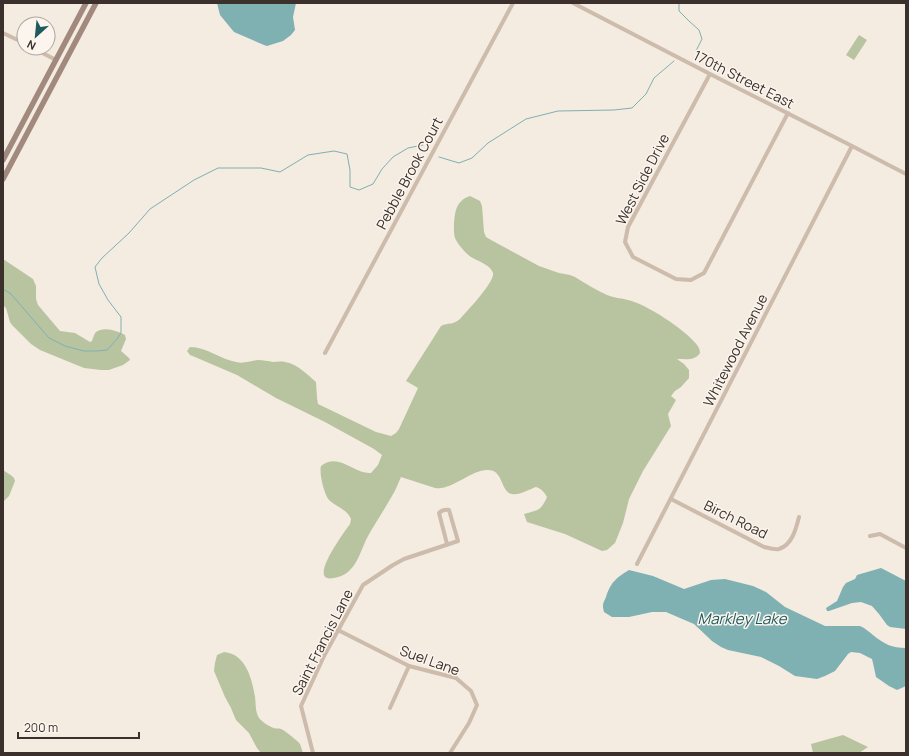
<svg xmlns="http://www.w3.org/2000/svg" width="909" height="756" font-family="Manrope,sans-serif">
<style>
.green{fill:#b8c4a0}
.water{fill:#7fb0b2}
.lines{fill:none;stroke-linecap:round;stroke-linejoin:round}
.stream{stroke:#7fb0b2;stroke-width:1}
.minor{stroke:#cdbbac;stroke-width:4}
.secondary{stroke:#a18a7d;stroke-width:5.5}
.labels{text-anchor:middle;dominant-baseline:central;stroke-width:3;stroke-linejoin:round;paint-order:stroke}
.street-label{font-size:14px;fill:#3b302b;stroke:#fbf5ee}
.water-label{font-size:15px;font-style:italic;fill:#1f5a5e;stroke:#fbf5ee}
</style>
<rect width="100%" height="100%" fill="#f4ebe1"/>
<!-- green -->
<path class="green" d="M 859,35 L 867,40 L 854,60 L 846,55 Z
M 470,196 L 480,201 L 482,206 L 484,232 L 486,237 L 491,240 L 539,266 L 559,273 L 570,275 L 575,277 C 585,283 596,290 607,295 C 614,298 621,298 628,300 C 646,304 686,330 697,345 C 699,348 700,350 700,353 C 695,361 686,359 677,359 L 684,364 L 689,370 L 689,378 L 681,387 L 675,391 L 671,396 L 676,400 L 668,414 L 671,426 L 643,471 L 629,499 L 623,523 L 615,543 L 607,550 L 602,551 L 565,534 L 527,522 L 524,514 C 538,510 541,511 547,497 C 544,492 542,489 536,487 C 530,489 518,496 512,494 C 500,492 504,469 487,470 C 471,470 451,491 435,488 L 401,477 C 398,483 396,490 392,496 C 384,510 376,522 368,536 C 362,547 359,561 350,570 C 345,575 340,577 334,578 C 305,584 346,530 350,524 L 351,519 C 347,509 336,507 329,500 C 324,494 319,473 321,466 C 339,452 353,474 371,473 L 378,465 L 382,455 L 374,449 L 325,422 L 276,398 L 237,375 L 195,357 L 190,355 L 187,351 L 190,347 C 207,347 220,359 236,362 C 243,364 251,361 258,360 C 263,360 268,361 273,362 C 277,362 281,361 285,362 C 297,364 307,374 316,382 L 317,398 L 318,404 L 376,432 L 391,436 L 396,433 L 399,429 L 418,388 L 406,381 L 441,326 C 449,322 451,326 460,319 C 466,312 495,282 493,273 C 491,265 476,260 471,257 C 466,254 457,243 455,238 C 453,232 454,216 456,210 C 458,203 463,198 470,196 Z
M 3,259 L 33,279 L 36,286 L 36,299 L 38,305 L 60,331 L 75,333 L 90,342 L 92,341 C 93,338 94,334 96,332 C 104,326 118,331 125,335 L 126,339 L 121,351 L 129,358 L 130,360 L 123,365 L 109,370 L 101,370 L 84,368 L 40,350 L 31,344 L 12,325 L 10,322 L 6,308 L 3,305 Z
M 3,470 L 12,476 L 14,478 L 15,481 L 9,496 L 4,501 L 3,501 Z
M 224,652 C 246,654 252,679 255,697 C 256,704 255,711 259,718 C 262,722 270,727 274,728 C 276,729 279,728 281,729 C 284,730 298,741 300,744 C 301,747 302,750 303,753 L 261,753 L 257,748 L 249,733 L 236,720 L 231,708 L 225,697 L 214,671 L 215,663 L 217,655 Z
M 843,735 L 868,747 L 859,753 L 813,753 L 811,744 Z"/>
<!-- water -->
<path class="water" d="M 217,3 L 296,3 L 293,17 L 295,30 L 291,35 L 283,41 L 267,46 L 264,45 L 234,32 L 220,15 Z
M 881,568 L 906,581 L 906,629 L 890,627 L 887,625 L 879,614 L 872,606 L 861,602 L 852,603 L 829,611 L 827,611 L 826,608 L 837,601 L 843,587 L 846,583 L 855,579 L 857,575 Z
M 629,570 L 653,576 L 684,589 L 711,580 L 725,579 L 753,586 L 766,592 L 785,607 L 825,626 L 860,626 C 865,628 869,632 873,635 C 884,644 892,648 906,648 L 906,686 L 897,690 L 889,686 L 876,677 L 873,663 L 872,659 L 860,653 L 851,652 L 848,654 L 835,671 L 825,676 L 817,679 L 795,676 L 779,666 L 761,657 L 728,650 L 721,647 L 712,641 L 694,624 L 666,612 L 652,612 L 629,617 L 612,617 L 604,612 C 602,604 603,604 606,597 C 611,582 616,578 629,570 Z"/>
<g class="lines">
<!-- stream -->
<path class="stream" d="M 679,3 L 679,11 L 689,21 L 699,30 L 702,39 L 696,51
M 439,157 L 459,163 L 472,158 L 488,143 L 526,119 L 558,111 L 614,110 L 632,108 L 646,94 L 654,78 L 674,61
M 3,289 L 11,294 L 49,338 L 65,346 L 84,351 L 97,351 L 107,350 L 117,339 L 121,333 L 121,317 L 108,300 L 99,284 L 95,267 L 102,258 L 129,233 L 150,209 L 194,180 L 218,168 L 261,168 L 280,172 L 308,155 L 334,151 L 347,154 L 350,170 L 350,187 L 359,190 L 373,184 L 382,169 L 393,157 L 408,148 L 423,145"/>
<!-- minor -->
<path class="minor" d="M 573,3 L 710,74 L 852,146 L 906,174
M 3,33 L 24,43
M 33,48 L 56,60
M 710,74 L 628,227 L 625,242 L 633,257 L 676,279 L 691,280 L 704,273 L 788,113
M 325,353 L 513,3
M 671,499 L 764,547 C 768,548 775,550 779,549 C 792,545 796,529 799,517
M 870,536 L 880,534 L 906,548
M 637,564 L 852,146
M 338,630 L 409,666 L 456,678 L 471,691 L 477,705 L 469,723 L 450,753
M 390,708 L 409,666
M 313,753 L 301,706 L 324,656 L 363,585 L 393,565 L 404,559 L 458,541 L 449,510 C 445,509 442,510 439,513 L 447,544"/>
<!-- secondary -->
<path class="secondary" d="M 3,160 L 86,3
M 3,179 L 96,3"/>
</g>
<g class="labels">
<!-- street labels -->
<g class="street-label">
<text transform="translate(744 79) rotate(27)">170th Street East</text>
<text transform="translate(409 173) rotate(-62)">Pebble Brook Court</text>
<text transform="translate(642 179) rotate(-63)">West Side Drive</text>
<text transform="translate(735 350) rotate(-63)">Whitewood Avenue</text>
<text transform="translate(736 519) rotate(26)">Birch Road</text>
<text transform="translate(322 642) rotate(-63)">Saint Francis Lane</text>
<text transform="translate(430 660) rotate(20)">Suel Lane</text>
</g>
<!-- water labels -->
<g class="water-label">
<text x="742" y="618">Markley Lake</text>
</g>
</g>
<!-- border -->
<rect width="909" height="756" fill="none" stroke="#3b302b" stroke-width="8"/>
<!-- north arrow -->
<g transform="translate(36 36) rotate(207)"><circle r="19" fill="#fbf5ee" stroke="#aea6a0"/>
<path d="M0-3L7 15L0 10L-7 15Z" fill="#1f5a5e"/>
<text y="-6" font-size="11" font-weight="bold" text-anchor="middle" fill="#3b302b">N</text>
</g>
<!-- scale -->
<path d="M18 732v6h121v-6" fill="none" stroke="#3b302b" stroke-width="2"/>
<text x="24" y="732" font-size="12" fill="#3b302b" stroke="#fbf5ee" stroke-width="3" paint-order="stroke">200 m</text>
</svg>
